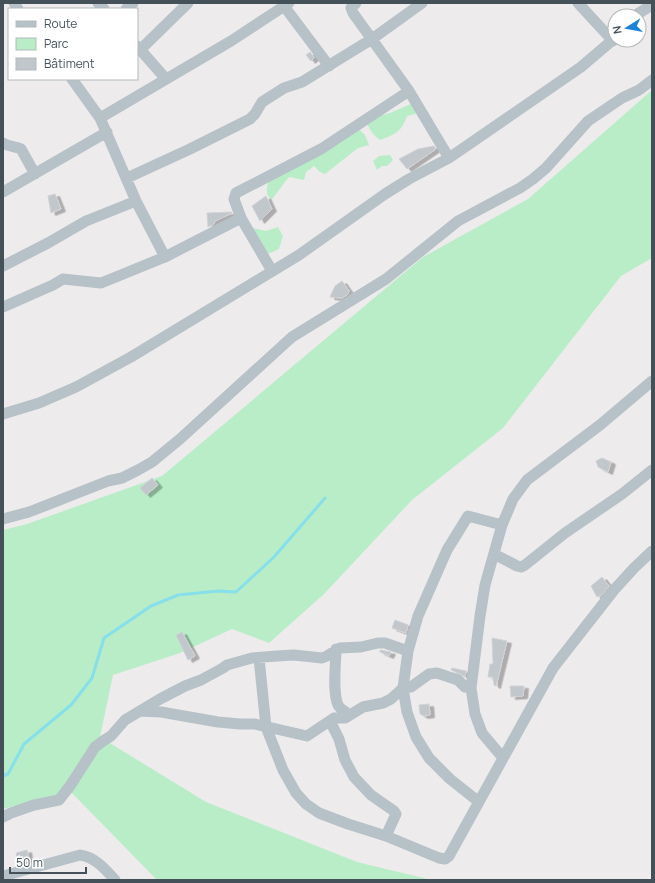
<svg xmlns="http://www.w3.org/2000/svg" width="655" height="883" font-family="Manrope,sans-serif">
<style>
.green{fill:#b9edc8}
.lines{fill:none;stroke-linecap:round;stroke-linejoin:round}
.stream{stroke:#87dfe9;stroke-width:3}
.building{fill:#c2c7cb;stroke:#cfd2d7;filter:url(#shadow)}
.street{stroke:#b7c2c8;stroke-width:11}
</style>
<defs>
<filter id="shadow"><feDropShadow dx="4.5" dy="2.5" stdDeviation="0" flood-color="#0004"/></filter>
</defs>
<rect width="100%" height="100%" fill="#eeebec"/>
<!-- green -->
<path class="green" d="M 652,90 L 652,258 L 621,276 L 503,428 L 412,500 L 324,594 L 269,643 L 232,629 L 180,653 L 113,675 L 100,737 L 206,802 L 357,862 L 432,880 L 157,880 L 71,792 L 3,809 L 3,530 L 27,524 L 162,476 L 423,257 L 528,199 Z
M 413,103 L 419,113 L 407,116 C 401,132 396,134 380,140 C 373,135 369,129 366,121 L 374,117 L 390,113 Z
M 358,128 L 365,135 L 369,145 L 358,148 L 325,174 L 320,172 L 314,166 L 306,172 L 304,180 L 289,177 L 272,199 C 264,195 267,188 269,180 L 320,152 L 326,152 L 330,147 Z
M 390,155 L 393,160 L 387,166 L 382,166 L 377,170 L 373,161 L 379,156 Z
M 278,227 L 283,236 L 279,249 L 268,254 L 253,228 L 266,231 Z"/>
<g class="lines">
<!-- stream -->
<path class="stream" d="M 3,776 L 8,774 L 24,744 L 71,705 L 92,678 L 104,638 L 151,606 L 178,595 L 218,591 L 236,592 L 274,557 L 325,498"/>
</g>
<!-- building -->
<path class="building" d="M 310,52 L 314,58 L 311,61 L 306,55 Z
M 434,146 L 436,149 L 407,169 L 399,159 L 418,149 Z
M 55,194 L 61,209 L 51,213 L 48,196 Z
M 266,196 L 272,209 L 260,221 L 252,206 Z
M 231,212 L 232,213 L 215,221 L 214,224 L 208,227 L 207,213 Z
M 342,281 L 349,291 L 348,294 L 342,298 L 330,297 L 335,286 Z
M 602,458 L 611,462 L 608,472 L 598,467 L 596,461 Z
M 152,478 L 158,485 L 146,495 L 140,488 Z
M 602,577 L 609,586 L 602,595 L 597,597 L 591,586 Z
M 395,620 L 408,625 L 406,633 L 392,628 Z
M 182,632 L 195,656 L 188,660 L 176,635 Z
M 492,638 L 507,641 L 496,686 L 494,685 L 493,677 L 488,677 L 490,664 L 493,664 Z
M 380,650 L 391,652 L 389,656 L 380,652 Z
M 452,668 L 466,671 L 465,677 L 461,674 L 451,670 Z
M 510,686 L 524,686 L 523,696 L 511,697 Z
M 429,704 L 430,715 L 424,716 L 420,714 L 419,705 Z
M 27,850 L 29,861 L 18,863 L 16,853 Z"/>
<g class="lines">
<!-- street -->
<path class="street" d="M 14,3 L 18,9
M 98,3 L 104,9
M 356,3 L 351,8 L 353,13 L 409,91 L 449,158
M 578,3 L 613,41
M 284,6 L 329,66
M 126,9 L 133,3
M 634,16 L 652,5
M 137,46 L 166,79
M 140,50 L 188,3
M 72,79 L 100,118 L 136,201 L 165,257
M 100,118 L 231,41 L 289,3
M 3,143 C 9,147 15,146 21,149 L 35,174
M 127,178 L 190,149 L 250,119 L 255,114 L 262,102 L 284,88 L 302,82 L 372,39 L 422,3
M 3,192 L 107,132
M 3,266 L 48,243 L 86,221 L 136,201
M 272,271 L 241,218 L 234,199 L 236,193 L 321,149 L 409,91
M 3,307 L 53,285 L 63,279 L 101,283 L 111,279 L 165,257 L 241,218
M 3,414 L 39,403 L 76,387 L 131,357 L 299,255 L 385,194 L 409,179 L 449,158 L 581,67 L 615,38
M 3,519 L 29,512 L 108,481 L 122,478 L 138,470 L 152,462 L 180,439 L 292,337 L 386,279 L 458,221 L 520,188 L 533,179 L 546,168 L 588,121 L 622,98 L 639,90 L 652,80
M 494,554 L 517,566 L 521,567 L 525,565 L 565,533 L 622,494 L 652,470
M 336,649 C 336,665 332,691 338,705 C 340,709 346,712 350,715
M 259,658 L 266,727 L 283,770 L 296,793 L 306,804 L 319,813 L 348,824 L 386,836 L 439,858 L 445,859 L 449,856 L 553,668 L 614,590 L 634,568 L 652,551
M 141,711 L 161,712 L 218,722 L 240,724 L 255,724 L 307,736 L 334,718 L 345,718 L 363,707 L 383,703 L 391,699 L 403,688 L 411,687 L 429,674 L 437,673 L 458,680 L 465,687 L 471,688
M 330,721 L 339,739 L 345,760 L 354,777 L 371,795 L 394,811 L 396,814 L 386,836
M 503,758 L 482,733 L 475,714 L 471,688 L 480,616 L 485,585 L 502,525 L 513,499 L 527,480 L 600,425 L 652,381
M 479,802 L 450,779 L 429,758 L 416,737 L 407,712 L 403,688 L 408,651 L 418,616 L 447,550 L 468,516 L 502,525
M 3,817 L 11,813 L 34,805 L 59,800 L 70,786 L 95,747 L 103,741 L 111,736 L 125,720 L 160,699 L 185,686 L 201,680 L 223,668 L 227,665 L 252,658 L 277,656 L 294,655 L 322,658 L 327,656 L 340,648 L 361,647 L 378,643 L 385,643 L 408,651
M 3,876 L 80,855 C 95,857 105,869 115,880"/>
</g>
<!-- border -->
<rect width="655" height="883" fill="none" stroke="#445158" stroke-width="8"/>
<!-- legend -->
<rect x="8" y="8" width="130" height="72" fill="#ffffff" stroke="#b4b9bc"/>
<rect x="16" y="21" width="20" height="6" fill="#b7c2c8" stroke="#b4b9bc"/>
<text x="44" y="28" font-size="12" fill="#445158">Route</text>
<rect x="16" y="38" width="20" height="12" fill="#b9edc8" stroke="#b4b9bc"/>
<text x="44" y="48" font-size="12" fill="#445158">Parc</text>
<rect x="16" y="58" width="20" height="12" fill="#c2c7cb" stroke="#b4b9bc"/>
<text x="44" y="68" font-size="12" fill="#445158">Bâtiment</text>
<!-- north arrow -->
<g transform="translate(627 28) rotate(259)"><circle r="19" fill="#ffffff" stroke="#b4b9bc"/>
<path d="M0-3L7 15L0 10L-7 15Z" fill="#1c82d7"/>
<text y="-6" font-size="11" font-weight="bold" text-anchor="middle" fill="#445158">N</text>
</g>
<!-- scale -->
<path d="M10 867v6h76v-6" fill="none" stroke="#445158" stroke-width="2"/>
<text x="16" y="867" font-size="12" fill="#445158" stroke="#ffffff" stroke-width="3" paint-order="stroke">50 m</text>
</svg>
